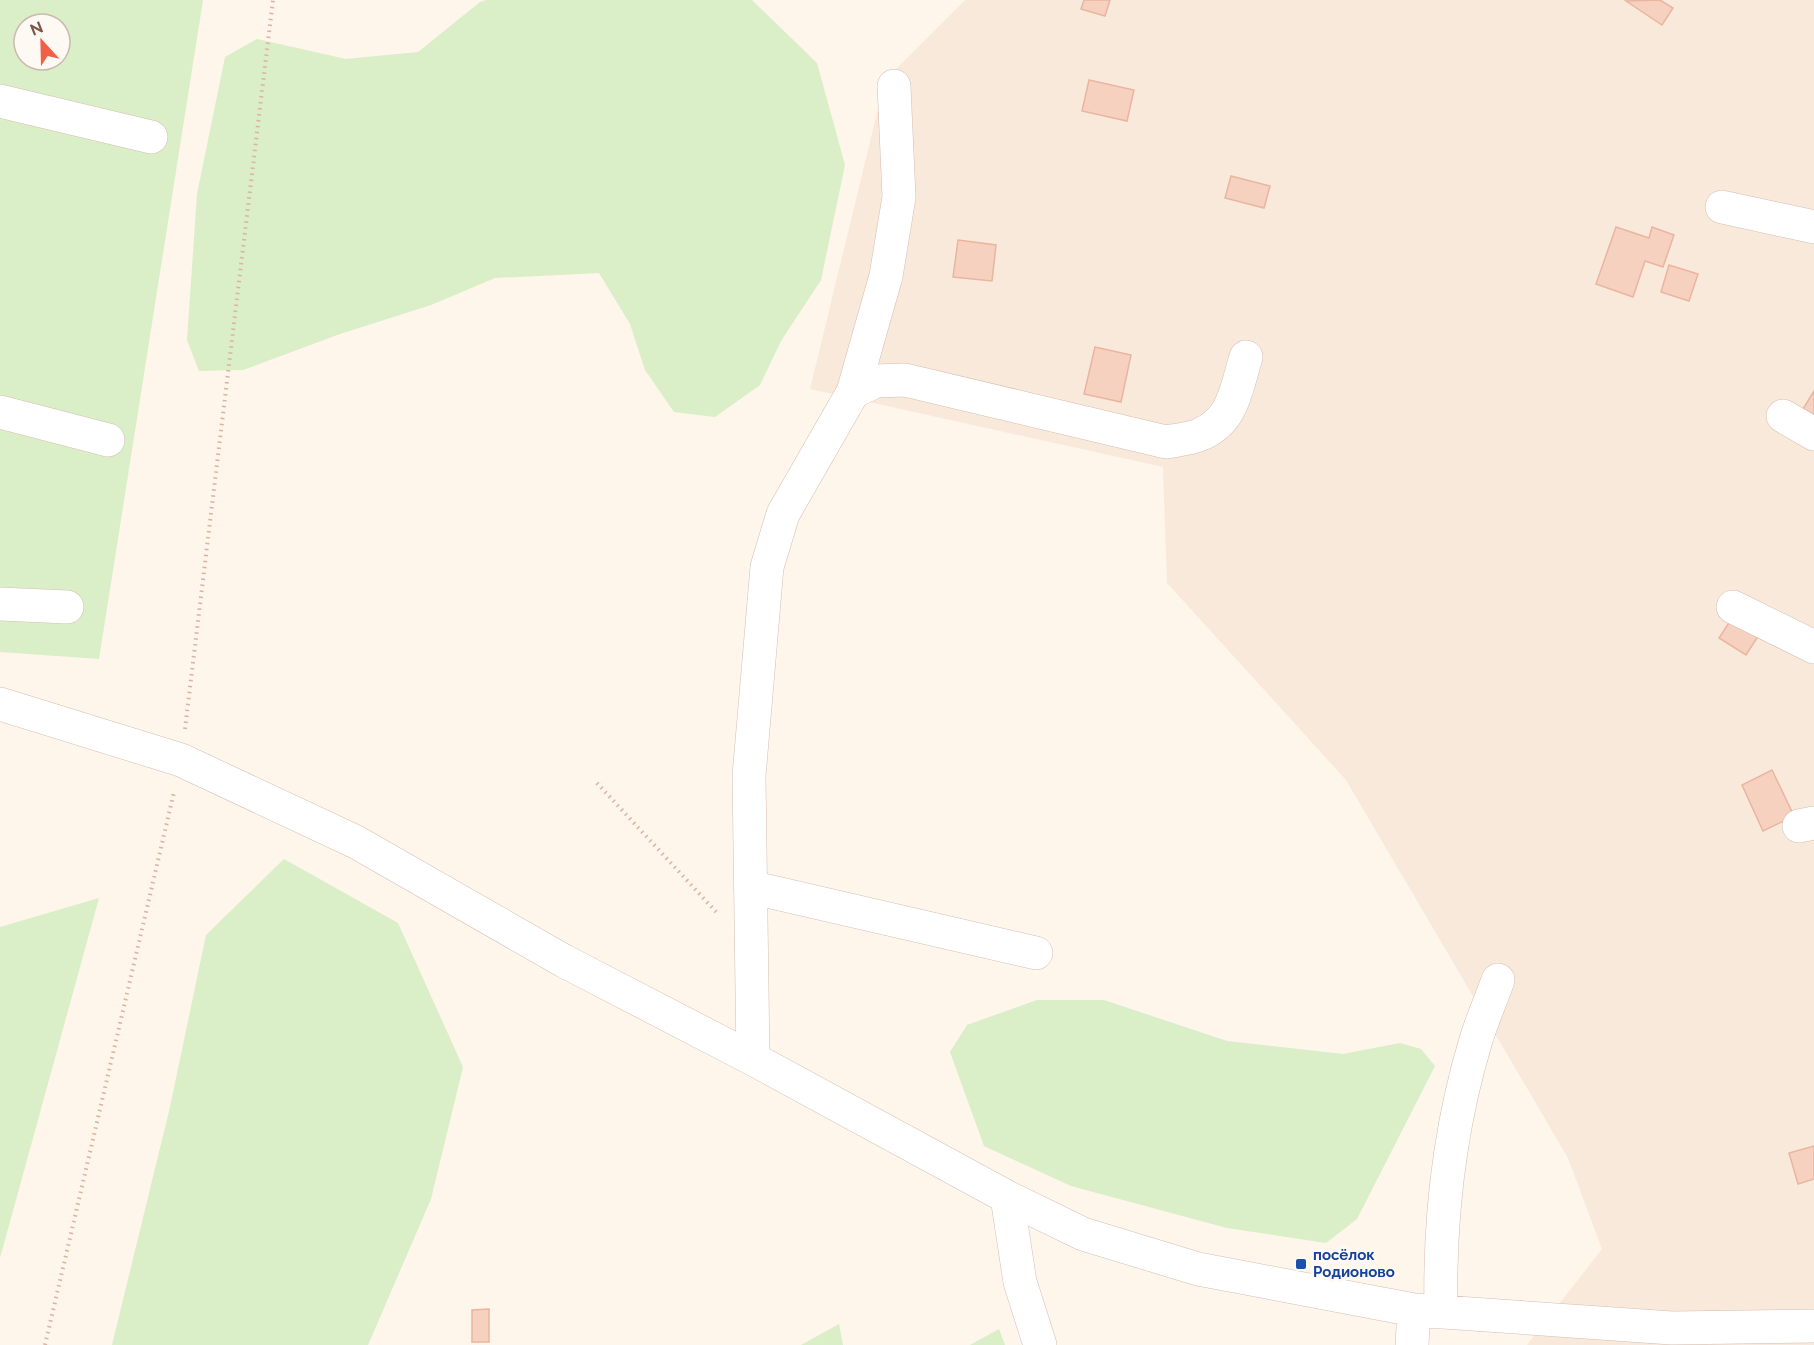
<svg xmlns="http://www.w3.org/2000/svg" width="1814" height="1345" font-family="Raleway,sans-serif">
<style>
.residential{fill:#f9e9db}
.green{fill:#daeec7;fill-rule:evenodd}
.building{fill:#f6d1c0;stroke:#eab59f;stroke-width:1.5}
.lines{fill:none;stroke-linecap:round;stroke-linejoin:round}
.minor-casing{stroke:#d5beb1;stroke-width:34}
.path{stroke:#dcb3a1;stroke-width:4;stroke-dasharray:1.5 4.5;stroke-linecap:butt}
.minor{stroke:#fff;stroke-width:33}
.transit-dot{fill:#1a4fb4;stroke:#fff9f3;stroke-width:2}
.labels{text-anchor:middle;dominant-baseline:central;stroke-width:6;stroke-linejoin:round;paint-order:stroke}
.transit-label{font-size:15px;font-weight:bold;fill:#164399;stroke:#fff9f3;text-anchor:start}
</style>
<rect width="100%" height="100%" fill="#fef5eb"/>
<!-- residential -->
<path class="residential" d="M 965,0 L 1814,0 L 1814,1345 L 1527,1345 L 1602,1249 L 1568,1158 L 1346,780 L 1167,583 L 1163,467 L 810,389 L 885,80 Z"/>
<!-- green -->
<path class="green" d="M 0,0 L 203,0 L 99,659 L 0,652 ZM 24,24 L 60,24 L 60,60 L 24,60 Z
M 486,0 L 752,0 L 817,63 L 845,165 L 821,280 L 781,341 L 760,385 L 715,417 L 674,412 L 645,370 L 630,324 L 599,273 L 495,278 L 431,305 L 337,335 L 243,370 L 199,371 L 187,340 L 197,194 L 225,57 L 257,39 L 346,59 L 418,52 L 480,2 Z
M 284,859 L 398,923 L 463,1067 L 431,1199 L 368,1345 L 112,1345 L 170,1107 L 206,935 Z
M 99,898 L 0,1258 L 0,927 Z
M 1037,1000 L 1104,1000 L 1227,1041 L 1343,1054 L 1400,1043 L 1421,1049 L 1435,1066 L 1357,1219 L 1326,1243 L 1227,1228 L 1071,1186 L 984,1146 L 950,1052 L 967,1025 Z
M 839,1324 L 843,1345 L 801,1345 Z
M 999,1329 L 1005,1345 L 970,1345 Z"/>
<!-- building -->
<path class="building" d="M 1084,0 L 1110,0 L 1105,16 L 1081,9 Z
M 1660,0 L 1673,8 L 1662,25 L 1626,1 Z
M 1089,80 L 1134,90 L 1127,121 L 1082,111 Z
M 1231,176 L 1270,186 L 1264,208 L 1225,198 Z
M 1616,227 L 1649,238 L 1652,227 L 1674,235 L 1663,267 L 1645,261 L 1633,297 L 1596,284 Z
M 958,240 L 996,245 L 992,281 L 953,277 Z
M 1669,265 L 1698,274 L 1689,301 L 1661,292 Z
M 1095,347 L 1131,355 L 1121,402 L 1084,394 Z
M 1814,391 L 1814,415 L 1803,409 Z
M 1732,618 L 1759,635 L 1746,655 L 1719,638 Z
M 1772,770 L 1794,816 L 1763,831 L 1742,785 Z
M 1814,1146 L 1814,1179 L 1798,1184 L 1789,1153 Z
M 489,1309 L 489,1342 L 472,1342 L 472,1310 Z"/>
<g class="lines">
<defs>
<path id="minor" d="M 0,101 L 151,137
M 1722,207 L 1814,227
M 853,392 L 876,381 L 905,380 L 1166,442 C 1177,440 1189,439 1199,435 C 1234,421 1236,389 1246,357
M 0,412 L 108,440
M 1783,416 L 1814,434
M 0,604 L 67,607
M 1733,607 L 1814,647
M 0,704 L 181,760 L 356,842 L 564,961 L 753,1059 L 1007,1197 L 1083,1234 L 1198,1269 L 1414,1310 L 1672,1328 L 1814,1326
M 1799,826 L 1814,823
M 750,887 L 1036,953
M 753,1059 L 749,776 L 767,567 L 783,514 L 853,392 L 886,276 L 899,197 L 894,86
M 1007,1197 L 1020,1282 L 1040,1345
M 1441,1312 C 1439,1220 1449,1129 1476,1040 C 1482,1020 1491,1000 1498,980
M 1412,1345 L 1414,1310"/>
</defs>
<!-- minor casing -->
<use href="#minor" class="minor-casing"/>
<!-- path -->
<path class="path" d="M 185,729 L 273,0
M 597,783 L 718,914
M 45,1345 L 174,792"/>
<!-- minor -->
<use href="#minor" class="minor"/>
</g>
<!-- markers -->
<rect class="transit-dot" x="1295" y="1258" width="12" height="12" rx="3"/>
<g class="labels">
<!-- transit labels -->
<g class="transit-label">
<text x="1313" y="1255">посёлок<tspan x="1313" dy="17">Родионово</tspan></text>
</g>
</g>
<!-- north arrow -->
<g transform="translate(42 42) rotate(338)"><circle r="28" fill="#fff9f3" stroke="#cbb9af" stroke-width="1.5"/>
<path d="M0-4.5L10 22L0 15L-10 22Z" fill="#f15f47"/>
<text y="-9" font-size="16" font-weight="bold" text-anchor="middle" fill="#7d584a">N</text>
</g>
</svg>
